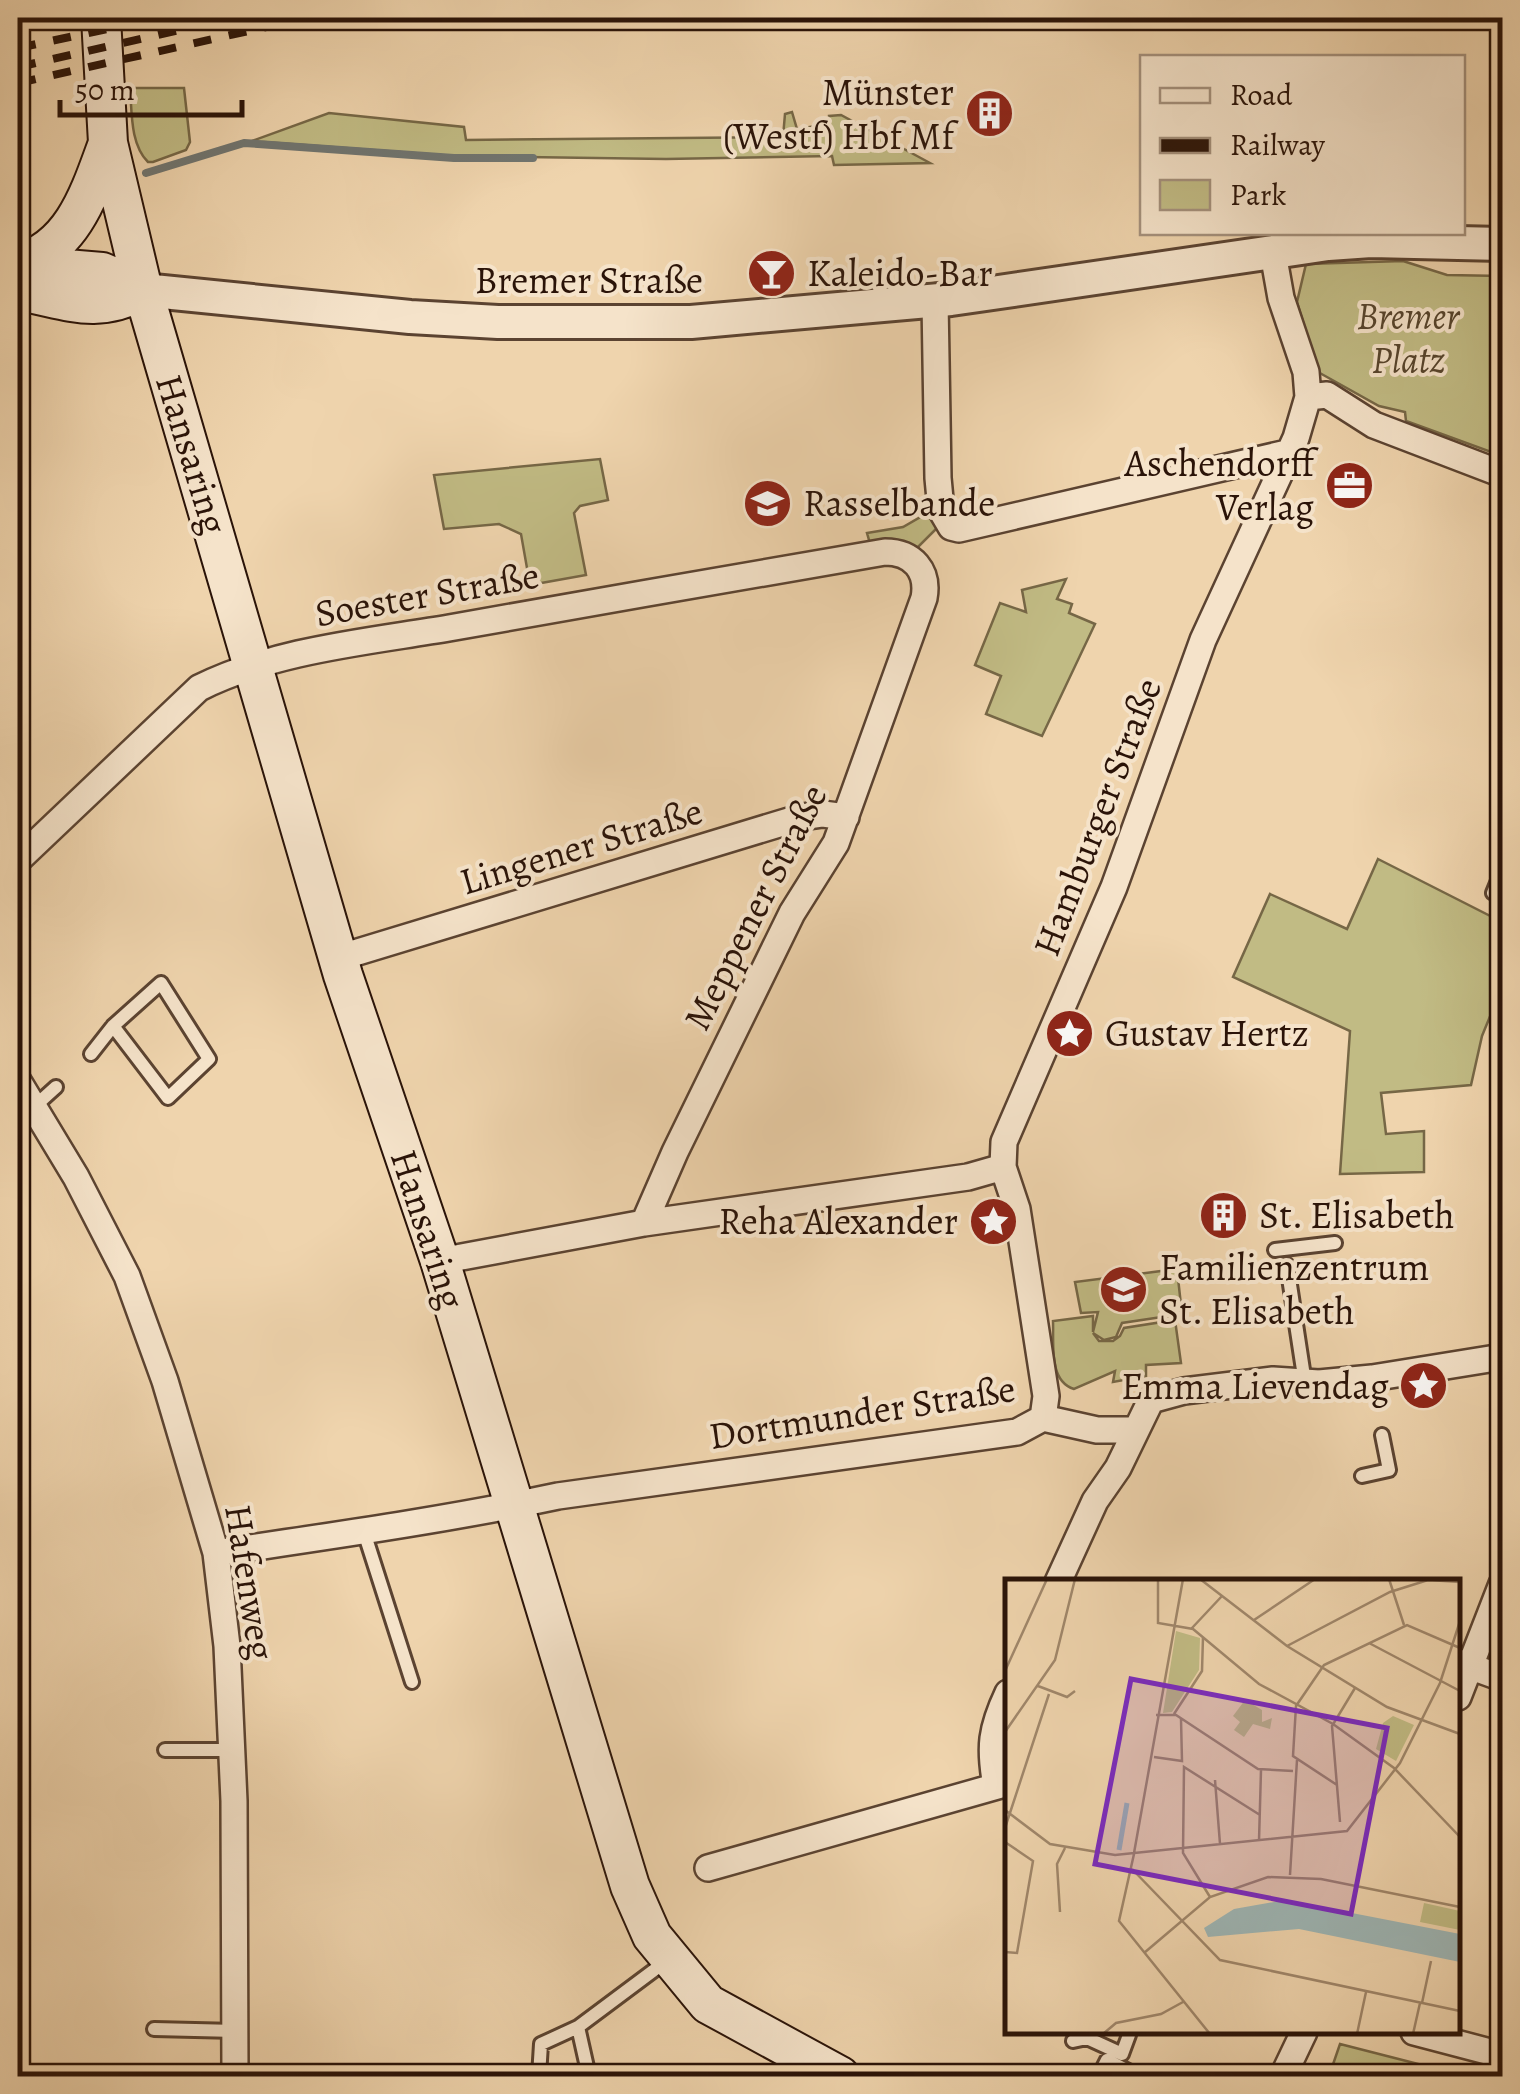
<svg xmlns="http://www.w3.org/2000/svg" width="1520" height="2094" font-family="Alegreya,serif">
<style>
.green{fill:#c1bb84;stroke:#766746;stroke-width:2.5}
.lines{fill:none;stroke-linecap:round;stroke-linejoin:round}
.stream{stroke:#707570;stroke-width:8}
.service-casing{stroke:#5b4331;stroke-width:18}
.minor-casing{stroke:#5b4331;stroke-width:30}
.tertiary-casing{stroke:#5b4331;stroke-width:38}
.secondary-casing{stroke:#2a1308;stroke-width:42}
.service{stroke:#f5e3ca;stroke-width:12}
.minor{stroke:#f5e3ca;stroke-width:25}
.tertiary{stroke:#f5e3ca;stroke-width:32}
.secondary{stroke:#f5e3ca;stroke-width:38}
.rail{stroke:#2a1308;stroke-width:8;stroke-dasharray:18 18;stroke-linecap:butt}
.labels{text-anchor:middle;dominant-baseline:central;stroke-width:8;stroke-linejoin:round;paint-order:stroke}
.poi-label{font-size:38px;fill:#2a1308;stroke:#f5e3ca;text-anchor:start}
.street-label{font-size:38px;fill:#2a1308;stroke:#f5e3ca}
.park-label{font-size:38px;font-style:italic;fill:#57452d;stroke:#f5e3ca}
.inset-river{fill:none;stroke:#9eb6b5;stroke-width:5}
.inset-road{fill:none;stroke:#a0876b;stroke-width:2.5}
.view{fill:#7b2cbf;fill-opacity:0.15;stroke:#7b2cbf;stroke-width:5}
.inset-edge{fill:none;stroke:#2a1308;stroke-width:5}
</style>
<rect width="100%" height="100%" fill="#efd4ad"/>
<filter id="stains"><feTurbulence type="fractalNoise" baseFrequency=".002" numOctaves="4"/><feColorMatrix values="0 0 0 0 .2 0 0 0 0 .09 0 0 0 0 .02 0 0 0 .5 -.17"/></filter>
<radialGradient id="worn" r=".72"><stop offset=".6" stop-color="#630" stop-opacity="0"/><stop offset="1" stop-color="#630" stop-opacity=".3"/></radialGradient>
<!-- green -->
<path class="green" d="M 130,88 L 184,88 L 190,142 L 186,150 L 153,162 L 148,162 C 130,144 132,112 130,88 Z
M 792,112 L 797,129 L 829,124 L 829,116 L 841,115 L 930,163 L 834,165 L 832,156 L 666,159 L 454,156 L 252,141 L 329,113 L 464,127 L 466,140 L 783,137 L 785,114 Z
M 1403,261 L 1447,275 L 1502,276 L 1502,456 L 1406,421 L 1405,412 L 1379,406 L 1318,372 L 1297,302 L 1306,264 Z
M 600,459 L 608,500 L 580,506 L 574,513 L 586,575 L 530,585 L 521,534 L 499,524 L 444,529 L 434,475 Z
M 931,511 L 940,525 L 918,547 L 871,547 L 867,533 L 903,527 Z
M 1066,579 L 1057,599 L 1072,604 L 1069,613 L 1095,624 L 1042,736 L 986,714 L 1001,676 L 975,665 L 1000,603 L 1026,612 L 1022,590 Z
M 1378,859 L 1502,922 L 1502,987 L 1482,1036 L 1471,1085 L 1381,1093 L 1386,1134 L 1424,1131 L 1424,1172 L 1340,1174 L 1350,1031 L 1233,977 L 1270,894 L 1347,929 Z
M 1177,1269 L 1182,1314 L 1122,1323 L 1116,1337 L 1104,1340 L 1093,1333 L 1099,1341 L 1113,1341 L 1120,1336 L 1124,1328 L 1175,1320 L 1181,1363 L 1146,1365 L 1146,1376 L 1113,1382 L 1115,1371 L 1074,1389 C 1048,1381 1054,1343 1053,1321 L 1093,1316 L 1093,1332 L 1098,1312 L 1081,1313 L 1075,1282 Z
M 1340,2044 L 1465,2076 L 1329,2076 Z"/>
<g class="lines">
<!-- stream -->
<path class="stream" d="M 146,173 L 244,143 L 454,158 L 533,158"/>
<defs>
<path id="service" d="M 1493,893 L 1502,871
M 91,1054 L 113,1026 L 161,983 L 209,1059 L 168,1098 L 113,1026
M 35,1106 L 56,1087
M 1275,1250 L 1335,1243
M 1287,1265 L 1305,1383
M 1362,1476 L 1389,1470 L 1382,1435
M 364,1532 L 412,1682
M 165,1750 L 232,1750
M 578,2027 L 589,2076
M 154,2029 L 236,2031
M 1073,2041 L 1087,2038 L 1122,2054 L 1129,2035
M 539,2076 L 541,2044 L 578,2027 L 665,1962
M 1099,2076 L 1107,2060 L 1138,2076"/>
<path id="minor" d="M 935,301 L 938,478 L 941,510 L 951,527 L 959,529 L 1287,453
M 1308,397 L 1327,395 L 1374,425 L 1502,474
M 18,860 L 199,688 C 275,650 366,642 449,628 C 594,602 740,577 885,552 C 913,552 929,571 924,598 L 836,843 L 792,913 L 675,1152 L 644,1223
M 338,958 L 802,817 L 823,814 L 846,817
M 18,1081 L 76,1177 L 127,1276 L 165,1381 L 216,1553 L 227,1646 L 234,1801 L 235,2076
M 440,1261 L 644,1223 L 968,1177 L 1003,1167
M 1043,1418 L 1046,1396 L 1017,1209 L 1003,1167 L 1004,1142 L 1114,887 L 1203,640 L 1296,438 L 1308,397 L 1306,372 L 1281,298 L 1273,253
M 216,1553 C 330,1536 445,1520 558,1496 L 1017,1432 L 1043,1418 L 1097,1430 L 1135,1430
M 1058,1582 L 1095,1501 L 1118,1468 L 1151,1400 L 1184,1391 L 1273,1380 L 1319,1383 L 1372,1378 L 1502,1357
M 1458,1662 L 1502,1678
M 1458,1697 L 1502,1584
M 996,1786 C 989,1747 991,1729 1008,1693
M 708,1868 L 1008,1783
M 1414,2032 L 1494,2053
M 1283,2076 L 1304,2032"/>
<path id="tertiary" d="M 143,290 L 410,317 L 498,322 L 691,322 L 951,299 L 1328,244 L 1371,241 L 1502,244"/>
<path id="secondary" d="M 101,18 L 108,143 L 143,290 L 343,975 L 440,1261 L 630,1886 L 652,1936 L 708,2004 L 840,2076
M 18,263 C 73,249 90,192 108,143
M 18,265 L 102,272 L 143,290
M 18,291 C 67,299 95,316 143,290"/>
</defs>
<!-- service casing -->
<use href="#service" class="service-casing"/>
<!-- minor casing -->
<use href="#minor" class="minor-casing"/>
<!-- tertiary casing -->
<use href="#tertiary" class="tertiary-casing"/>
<!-- secondary casing -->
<use href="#secondary" class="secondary-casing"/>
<!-- service -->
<use href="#service" class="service"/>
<!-- minor -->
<use href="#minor" class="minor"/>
<!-- tertiary -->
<use href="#tertiary" class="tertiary"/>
<!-- secondary -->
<use href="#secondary" class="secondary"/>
<!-- rail -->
<path class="rail" d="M 18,48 L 159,18
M 18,67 L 232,18
M 18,83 L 306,18"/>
</g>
<!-- icons -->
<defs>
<symbol id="building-disc" viewBox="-11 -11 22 22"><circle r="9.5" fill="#8f2418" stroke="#f5e3ca"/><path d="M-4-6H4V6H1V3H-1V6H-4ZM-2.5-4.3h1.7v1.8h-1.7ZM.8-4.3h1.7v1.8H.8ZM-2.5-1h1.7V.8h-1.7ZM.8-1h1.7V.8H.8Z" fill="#fff"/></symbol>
<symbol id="bar-disc" viewBox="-11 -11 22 22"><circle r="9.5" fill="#8f2418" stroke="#f5e3ca"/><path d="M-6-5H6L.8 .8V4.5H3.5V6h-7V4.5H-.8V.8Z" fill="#fff"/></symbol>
<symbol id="office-disc" viewBox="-11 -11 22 22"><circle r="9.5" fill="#8f2418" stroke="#f5e3ca"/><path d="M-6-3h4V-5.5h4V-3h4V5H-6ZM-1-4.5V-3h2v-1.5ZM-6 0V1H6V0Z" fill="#fff"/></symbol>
<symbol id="school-disc" viewBox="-11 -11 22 22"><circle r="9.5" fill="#8f2418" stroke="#f5e3ca"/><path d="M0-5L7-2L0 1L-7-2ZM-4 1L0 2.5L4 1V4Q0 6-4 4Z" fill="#fff"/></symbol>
<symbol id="sight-disc" viewBox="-11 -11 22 22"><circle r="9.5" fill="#8f2418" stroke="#f5e3ca"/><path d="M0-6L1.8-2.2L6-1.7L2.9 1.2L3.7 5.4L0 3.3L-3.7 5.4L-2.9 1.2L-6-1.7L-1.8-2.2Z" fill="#fff"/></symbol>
</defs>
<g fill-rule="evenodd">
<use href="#building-disc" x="962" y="86" width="55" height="55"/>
<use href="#bar-disc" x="744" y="246" width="55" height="55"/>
<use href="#office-disc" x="1322" y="458" width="55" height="55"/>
<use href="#school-disc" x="740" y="476" width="55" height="55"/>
<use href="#sight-disc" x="1042" y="1006" width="55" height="55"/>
<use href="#building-disc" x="1196" y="1188" width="55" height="55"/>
<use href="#sight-disc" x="966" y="1194" width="55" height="55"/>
<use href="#school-disc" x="1096" y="1262" width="55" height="55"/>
<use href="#sight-disc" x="1396" y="1358" width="55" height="55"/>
</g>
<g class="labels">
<!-- poi labels -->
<g class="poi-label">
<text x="954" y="92" text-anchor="end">Münster<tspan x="954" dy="44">(Westf) Hbf Mf</tspan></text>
<text x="807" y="273">Kaleido-Bar</text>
<text x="1314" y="463" text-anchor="end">Aschendorff<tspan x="1314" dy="44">Verlag</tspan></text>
<text x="803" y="503">Rasselbande</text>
<text x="1105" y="1033">Gustav Hertz</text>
<text x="1259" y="1215">St. Elisabeth</text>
<text x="958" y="1221" text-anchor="end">Reha Alexander</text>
<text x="1159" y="1267">Familienzentrum<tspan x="1159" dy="44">St. Elisabeth</tspan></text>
<text x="1389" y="1386" text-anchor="end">Emma Lievendag</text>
</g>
<!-- street labels -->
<g class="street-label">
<text x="589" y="280">Bremer Straße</text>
<text transform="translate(192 454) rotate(73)">Hansaring</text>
<text transform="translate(427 594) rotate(-10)">Soester Straße</text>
<text transform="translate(1097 817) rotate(-69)">Hamburger Straße</text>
<text transform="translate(581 846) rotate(-17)">Lingener Straße</text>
<text transform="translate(755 907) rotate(-63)">Meppener Straße</text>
<text transform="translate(428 1229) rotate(72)">Hansaring</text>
<text transform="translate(862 1412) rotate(-9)">Dortmunder Straße</text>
<text transform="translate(250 1582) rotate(81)">Hafenweg</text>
</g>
<!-- park labels -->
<g class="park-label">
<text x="1408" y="316">Bremer<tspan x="1408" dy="44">Platz</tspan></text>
</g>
</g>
<!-- overview -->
<g transform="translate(1005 1579)">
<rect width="455" height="455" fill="#efd4ad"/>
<path d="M 171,52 L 195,59 L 194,91 L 167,133 L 158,134 ZM 240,121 L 257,131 L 257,143 L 267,139 L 265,150 L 248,145 L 239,158 L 229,151 L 235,143 L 228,137 ZM 388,137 L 409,146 L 391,182 L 371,170 L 378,144 ZM 419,324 L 455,332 L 455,351 L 415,343 Z" fill="#c1bb84"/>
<path d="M 280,321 L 455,355 L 455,383 L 294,350 L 203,358 L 199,349 L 229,330 Z" fill="#9eb6b5"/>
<path class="inset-river" d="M 114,271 L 122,224"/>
<path class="inset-road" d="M 153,0 L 153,44 L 188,50 L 254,105 L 328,145 L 389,189 L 455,258M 195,0 L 282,67 L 382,128 L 455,155M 384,0 L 399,46M 249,41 L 310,0M 187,49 L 217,17M 364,64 L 455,112M 282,67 L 385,13 L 423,1 L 455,3M 0,92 L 42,0M 33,107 L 62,118 L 70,112M 169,135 L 197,92 L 198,58M 151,136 L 171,136 L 253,190 L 288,192M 0,153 L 50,81 L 70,0M 149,178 L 177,182 L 176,140M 210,201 L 215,265M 332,206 L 288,177 L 291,127 L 319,86 L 402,46 L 455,69M 0,231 L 45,265 L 110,276 L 342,252 L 395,184 L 435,104 L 455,42M 335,243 L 327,147 L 350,109M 0,249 L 44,115M 254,262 L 256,191M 0,263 L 28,282 L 12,374 L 0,373M 129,274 L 178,0M 129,275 L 114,342 L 205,455M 127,290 L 215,381 L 455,432M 285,296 L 292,181M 205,318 L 178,274 L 179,188 L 255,236M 55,333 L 52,285 L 60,269M 139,374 L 205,318 L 263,298 L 316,300 L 455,328M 417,424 L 426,382M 98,455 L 111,444 L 156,435 L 178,423M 352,455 L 361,413M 408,455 L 415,424"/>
<path class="view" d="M 126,100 L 382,149 L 346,335 L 90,285 Z"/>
<rect width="455" height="455" class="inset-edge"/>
</g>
<!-- margin -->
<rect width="1520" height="2094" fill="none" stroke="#efd4ad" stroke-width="60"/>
<rect x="20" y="20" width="1480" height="2054" fill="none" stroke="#2a1308" stroke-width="5"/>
<rect x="30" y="30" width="1460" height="2034" fill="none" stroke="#2a1308" stroke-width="2.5"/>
<!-- legend -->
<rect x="1140" y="55" width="325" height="180" fill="#f5e3ca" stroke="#a4907c" stroke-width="2.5"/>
<rect x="1160" y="88" width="50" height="15" fill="#f5e3ca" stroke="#a4907c" stroke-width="2.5"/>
<text x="1230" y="105" font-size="30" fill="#2a1308">Road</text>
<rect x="1160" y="138" width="50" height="15" fill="#2a1308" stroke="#a4907c" stroke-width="2.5"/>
<text x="1230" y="155" font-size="30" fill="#2a1308">Railway</text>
<rect x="1160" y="180" width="50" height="30" fill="#c1bb84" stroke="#a4907c" stroke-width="2.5"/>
<text x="1230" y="205" font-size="30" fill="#2a1308">Park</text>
<!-- scale -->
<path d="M60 100v15h182v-15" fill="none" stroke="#2a1308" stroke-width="5"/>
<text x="75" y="100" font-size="30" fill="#2a1308" stroke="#f5e3ca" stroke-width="8" paint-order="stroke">50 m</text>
<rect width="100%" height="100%" filter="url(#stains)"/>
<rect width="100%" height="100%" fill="url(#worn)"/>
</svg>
